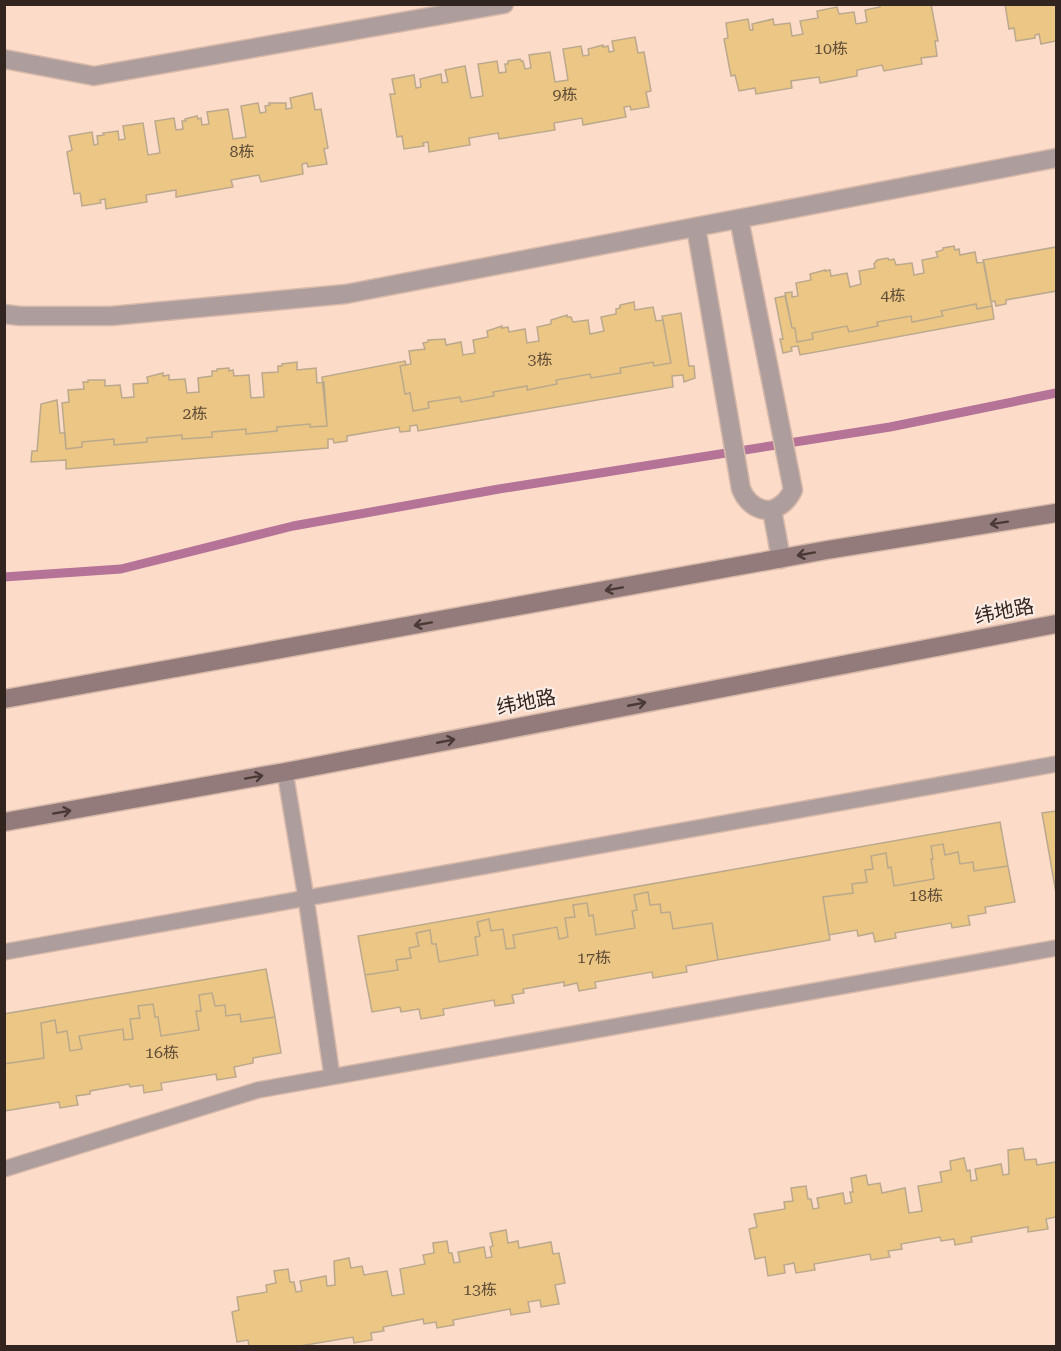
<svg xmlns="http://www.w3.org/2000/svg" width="1061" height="1351" font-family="'Roboto Serif','Noto Sans SC',serif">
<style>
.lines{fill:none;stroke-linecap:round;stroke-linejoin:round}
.stream{stroke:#b57397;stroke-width:9}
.building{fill:#ebc684;stroke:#baa98c;stroke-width:1.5}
.lane-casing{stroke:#d8baaa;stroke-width:18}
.street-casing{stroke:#d8baaa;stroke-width:21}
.secondary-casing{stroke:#d8baaa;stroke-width:21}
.lane{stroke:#ae9d9d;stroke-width:15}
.street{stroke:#ae9d9d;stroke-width:18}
.secondary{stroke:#947b7b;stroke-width:18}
.oneway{stroke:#4a3a36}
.labels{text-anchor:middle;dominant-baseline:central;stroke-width:4.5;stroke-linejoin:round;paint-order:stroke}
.number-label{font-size:16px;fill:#604d38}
.street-label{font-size:20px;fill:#32251f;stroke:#fbede6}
</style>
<rect width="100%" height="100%" fill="#fddbc9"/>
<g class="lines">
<!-- stream -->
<path class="stream" d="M 4,577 L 121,569 L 293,526 L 499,489 L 890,427 L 1056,393"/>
</g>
<!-- building -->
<path class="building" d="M 879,4 L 931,4 L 938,41 L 935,41 L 937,56 L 921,58 L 922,64 L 884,71 L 882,65 L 857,70 L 857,76 L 820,83 L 819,77 L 791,81 L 792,88 L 756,94 L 755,88 L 739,91 L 735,75 L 731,76 L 724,39 L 728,38 L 726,23 L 748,19 L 750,30 L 753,30 L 752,24 L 773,19 L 774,25 L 790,23 L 792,36 L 803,34 L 800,21 L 818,18 L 817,11 L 837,7 L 839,14 L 854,12 L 856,24 L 867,22 L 865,10 L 880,7 Z
M 1005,4 L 1056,4 L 1056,41 L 1041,44 L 1039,34 L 1035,35 L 1035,38 L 1016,41 L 1014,28 L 1009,29 Z
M 635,37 L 638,53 L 644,52 L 651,91 L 646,92 L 649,107 L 631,110 L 630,106 L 624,107 L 626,117 L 583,125 L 582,118 L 554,123 L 555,130 L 499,139 L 498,133 L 469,138 L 470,145 L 429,152 L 428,142 L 423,143 L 424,146 L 404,149 L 402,136 L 397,137 L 390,94 L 395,94 L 392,79 L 414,75 L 416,88 L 421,87 L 420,79 L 441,74 L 442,83 L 448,82 L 445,70 L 465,66 L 471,98 L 483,96 L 478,64 L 497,61 L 499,73 L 506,72 L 505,64 L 508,64 L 508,61 L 520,59 L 521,61 L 523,61 L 525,69 L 531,68 L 529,55 L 550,52 L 555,82 L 568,80 L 563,49 L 581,46 L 583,56 L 589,55 L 588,49 L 603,45 L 603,47 L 608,46 L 609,52 L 614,51 L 612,41 Z
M 312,93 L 315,110 L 321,109 L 328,148 L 324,149 L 327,164 L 308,167 L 307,163 L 302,164 L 303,174 L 261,182 L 259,175 L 231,180 L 233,187 L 176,197 L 176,190 L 146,195 L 147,202 L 106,209 L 105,199 L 100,200 L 101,203 L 82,206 L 80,193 L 74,194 L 67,152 L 72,150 L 69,136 L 92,132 L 94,145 L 98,144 L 97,136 L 104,135 L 103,133 L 118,131 L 119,140 L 125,139 L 123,126 L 143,123 L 148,155 L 160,153 L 155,121 L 174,118 L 176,130 L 183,129 L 182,121 L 186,121 L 185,119 L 197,116 L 198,119 L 201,118 L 202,125 L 209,124 L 207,112 L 228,109 L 233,139 L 246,137 L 241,106 L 258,103 L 260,113 L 266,112 L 265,106 L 270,105 L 269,103 L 286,103 L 286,109 L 292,108 L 290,98 Z
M 954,246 L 955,250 L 959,249 L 960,255 L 975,252 L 977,263 L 984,262 L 992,306 L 977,309 L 976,304 L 941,311 L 943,316 L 912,322 L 911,316 L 877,322 L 878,326 L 849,332 L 847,326 L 812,333 L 813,339 L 797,342 L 795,328 L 792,328 L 785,293 L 792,292 L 792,297 L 798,296 L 796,283 L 811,280 L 810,274 L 825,270 L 825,271 L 830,270 L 831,276 L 847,273 L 850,287 L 861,284 L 859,271 L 875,268 L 874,264 L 877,260 L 888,258 L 889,260 L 894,259 L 896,265 L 912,263 L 914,275 L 924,273 L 922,260 L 938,257 L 936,252 L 943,250 L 943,248 Z
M 1056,247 L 1056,291 L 1006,300 L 1006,304 L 996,306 L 995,301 L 991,302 L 983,260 Z
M 785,296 L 792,328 L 795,328 L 797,342 L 813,339 L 812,333 L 847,326 L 849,332 L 878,326 L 877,322 L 911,316 L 912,322 L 943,316 L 941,311 L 976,304 L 977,309 L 992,306 L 994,319 L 800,355 L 798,346 L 791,347 L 792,351 L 783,353 L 780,339 L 783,339 L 775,298 Z
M 634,302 L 635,310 L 653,307 L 656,321 L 663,320 L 671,363 L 654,366 L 653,362 L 620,368 L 621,373 L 591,378 L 590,374 L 556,380 L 557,384 L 527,390 L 527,386 L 493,392 L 494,396 L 461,402 L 460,397 L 428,402 L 429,408 L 413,411 L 410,393 L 405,394 L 400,366 L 411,364 L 409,351 L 425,349 L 423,343 L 428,342 L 428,340 L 445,339 L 446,345 L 461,342 L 463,355 L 475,353 L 473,340 L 488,337 L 487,331 L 502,326 L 502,328 L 508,327 L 509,332 L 525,329 L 527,343 L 539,341 L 537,327 L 551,324 L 551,320 L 567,315 L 567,317 L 571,317 L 573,322 L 588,320 L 590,334 L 604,331 L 601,317 L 616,314 L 616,309 L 620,308 L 620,305 Z
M 681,313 L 689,366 L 694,366 L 695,378 L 684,382 L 683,375 L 672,376 L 673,387 L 418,431 L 417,425 L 410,426 L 410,431 L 400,432 L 399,427 L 347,436 L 347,441 L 334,443 L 333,439 L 328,439 L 328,448 L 66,469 L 66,460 L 31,462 L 32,451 L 37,451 L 41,404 L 57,400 L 60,433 L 65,433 L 66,449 L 82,447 L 82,442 L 114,439 L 114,445 L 147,442 L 147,438 L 182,435 L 182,439 L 212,437 L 212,432 L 246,429 L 246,434 L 277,431 L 277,427 L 310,424 L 310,427 L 327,426 L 322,377 L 405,361 L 406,365 L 400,366 L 405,394 L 410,393 L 413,411 L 429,408 L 428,402 L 460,397 L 461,402 L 494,396 L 493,392 L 527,386 L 527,390 L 557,384 L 556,380 L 590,374 L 591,378 L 621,373 L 620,368 L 653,362 L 654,366 L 671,363 L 662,316 Z
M 297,362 L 297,370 L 316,368 L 317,383 L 324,382 L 327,426 L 310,427 L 310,424 L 277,427 L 277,431 L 246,434 L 246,429 L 212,432 L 212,437 L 182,439 L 182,435 L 147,438 L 147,442 L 114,445 L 114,439 L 82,442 L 82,447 L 66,449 L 62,403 L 69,402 L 68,390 L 84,389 L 83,382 L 88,382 L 88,380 L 105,380 L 105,386 L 120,385 L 122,398 L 134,397 L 133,384 L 148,383 L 147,377 L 163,373 L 163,376 L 169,375 L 169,380 L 185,379 L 187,393 L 199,392 L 198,378 L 212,376 L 212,371 L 217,371 L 217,369 L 229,368 L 229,371 L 233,370 L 234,376 L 249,375 L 251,398 L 264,397 L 262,373 L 278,372 L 278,366 L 282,366 L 282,364 Z
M 1056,811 L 1056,893 L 1042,813 Z
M 1000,822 L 1008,866 L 974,871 L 973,862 L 960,864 L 958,852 L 945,855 L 943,844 L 931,846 L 933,859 L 931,859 L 934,879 L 894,886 L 891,867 L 888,868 L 886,853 L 871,856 L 873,869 L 865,870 L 867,882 L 852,884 L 853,893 L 823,897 L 830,940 L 718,960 L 712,923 L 673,929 L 670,912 L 661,913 L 660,904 L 650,905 L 648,892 L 634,895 L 637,910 L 632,911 L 635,928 L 596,935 L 593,915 L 589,916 L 587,903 L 573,905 L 575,917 L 565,918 L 568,937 L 559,939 L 557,927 L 513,935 L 515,948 L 506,949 L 503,929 L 491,931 L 489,919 L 477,922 L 480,936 L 475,937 L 478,955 L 439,962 L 436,944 L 432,944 L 430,930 L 416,933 L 419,946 L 409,948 L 411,958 L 396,960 L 398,970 L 365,975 L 358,936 Z
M 943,844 L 945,855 L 958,852 L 960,864 L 973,862 L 974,871 L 1008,866 L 1015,902 L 985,907 L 986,913 L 968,916 L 970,925 L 952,928 L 951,923 L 895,933 L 896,938 L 875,942 L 873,933 L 858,936 L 857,930 L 829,935 L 823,897 L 853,893 L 852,884 L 867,882 L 865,870 L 873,869 L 871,856 L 886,853 L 888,868 L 891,867 L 894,886 L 934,879 L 931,859 L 933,859 L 931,846 Z
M 648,892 L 650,905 L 660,904 L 661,913 L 670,912 L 673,929 L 712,923 L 718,960 L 686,966 L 687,972 L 653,978 L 652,972 L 595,982 L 596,988 L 579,991 L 577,983 L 564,986 L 564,982 L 523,989 L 524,993 L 512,995 L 514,1003 L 495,1006 L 494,1000 L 443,1009 L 444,1015 L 421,1019 L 419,1009 L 401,1012 L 400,1007 L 372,1012 L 365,975 L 398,970 L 396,960 L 411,958 L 409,948 L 419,946 L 416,933 L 430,930 L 432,944 L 436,944 L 439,962 L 478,955 L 475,937 L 480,936 L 477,922 L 489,919 L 491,931 L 503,929 L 506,949 L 515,948 L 513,935 L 557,927 L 559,939 L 568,937 L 565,918 L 575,917 L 573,905 L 587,903 L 589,916 L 593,915 L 596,935 L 635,928 L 632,911 L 637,910 L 634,895 Z
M 266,969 L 275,1017 L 241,1022 L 240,1014 L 226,1016 L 225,1005 L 215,1006 L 212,993 L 199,995 L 201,1011 L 196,1011 L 199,1030 L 161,1036 L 158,1017 L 155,1017 L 153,1004 L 138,1006 L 140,1018 L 130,1019 L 133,1039 L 124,1040 L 123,1029 L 79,1036 L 82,1049 L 70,1051 L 67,1031 L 57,1033 L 55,1020 L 41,1023 L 44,1058 L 4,1064 L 4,1014 Z
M 212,993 L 215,1006 L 225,1005 L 226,1016 L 240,1014 L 241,1022 L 275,1017 L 281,1053 L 253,1058 L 253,1063 L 234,1067 L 236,1077 L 217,1080 L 216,1074 L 161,1083 L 162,1090 L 144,1093 L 143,1085 L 130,1087 L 129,1084 L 90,1091 L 90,1094 L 76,1096 L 78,1105 L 60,1108 L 59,1102 L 4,1111 L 4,1064 L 44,1058 L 41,1023 L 55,1020 L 57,1033 L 67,1031 L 70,1051 L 82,1049 L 79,1036 L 123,1029 L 124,1040 L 133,1039 L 130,1019 L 140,1018 L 138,1006 L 153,1004 L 155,1017 L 158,1017 L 161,1036 L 199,1030 L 196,1011 L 201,1011 L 199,995 Z
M 1023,1148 L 1025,1160 L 1036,1159 L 1037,1165 L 1056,1162 L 1056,1217 L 1046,1219 L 1048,1229 L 1028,1232 L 1028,1227 L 971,1237 L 972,1242 L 955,1245 L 954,1239 L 941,1241 L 940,1237 L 901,1244 L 902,1249 L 888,1251 L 890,1257 L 871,1260 L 870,1254 L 814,1264 L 815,1270 L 796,1273 L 794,1263 L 784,1265 L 785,1273 L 768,1276 L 765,1257 L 755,1259 L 749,1229 L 757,1227 L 754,1214 L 785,1209 L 784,1202 L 793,1201 L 791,1188 L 806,1186 L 808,1199 L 811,1199 L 813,1209 L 819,1208 L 817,1198 L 843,1193 L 845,1204 L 852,1202 L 850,1192 L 853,1192 L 851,1178 L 866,1175 L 868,1185 L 880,1183 L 882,1193 L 905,1188 L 909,1213 L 922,1211 L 918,1186 L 942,1182 L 940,1172 L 951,1170 L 950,1161 L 964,1158 L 967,1171 L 970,1170 L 971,1181 L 977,1180 L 975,1169 L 1001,1164 L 1003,1175 L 1009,1174 L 1008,1150 Z
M 506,1230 L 508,1243 L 518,1241 L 519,1248 L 551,1242 L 553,1254 L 559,1253 L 565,1283 L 555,1285 L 559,1304 L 541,1307 L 540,1300 L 528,1302 L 530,1312 L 511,1315 L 510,1309 L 453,1320 L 454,1325 L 437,1328 L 436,1322 L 424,1324 L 423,1319 L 383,1327 L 384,1331 L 371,1333 L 372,1340 L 354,1343 L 353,1337 L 300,1346 L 249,1346 L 248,1340 L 237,1342 L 232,1312 L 239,1310 L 237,1297 L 267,1292 L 266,1285 L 276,1283 L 274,1271 L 288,1269 L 290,1282 L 294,1282 L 296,1292 L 302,1291 L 300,1281 L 326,1276 L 327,1286 L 335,1285 L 334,1261 L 349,1258 L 351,1268 L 362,1266 L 364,1275 L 387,1271 L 392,1296 L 404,1294 L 400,1269 L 425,1264 L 423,1255 L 434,1253 L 433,1243 L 447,1241 L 449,1253 L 452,1253 L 454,1263 L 460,1262 L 458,1252 L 484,1247 L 486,1258 L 492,1257 L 490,1247 L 493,1246 L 490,1233 Z"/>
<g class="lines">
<defs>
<path id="lane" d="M 285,772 L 306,898 L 332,1076
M 4,952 L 1056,764
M 4,1169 L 258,1090 L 1056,948"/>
<path id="street" d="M 4,59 L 94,76 L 504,4
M 739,219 L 793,490 C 788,500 783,505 772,510 L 781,559
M 696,227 L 741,489 C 747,503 757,511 772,510
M 4,314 L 20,316 L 111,316 L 346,294 L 1056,158"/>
<path id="secondary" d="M 4,699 L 827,550 L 1056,513
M 4,822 L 285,772 L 1056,624"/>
</defs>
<!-- lane casing -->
<use href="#lane" class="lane-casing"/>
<!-- street casing -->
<use href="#street" class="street-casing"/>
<!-- secondary casing -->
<use href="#secondary" class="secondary-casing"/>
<!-- lane -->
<use href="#lane" class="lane"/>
<!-- street -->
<use href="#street" class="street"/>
<!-- secondary -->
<use href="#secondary" class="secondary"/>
</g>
<!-- one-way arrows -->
<defs><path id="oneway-shaft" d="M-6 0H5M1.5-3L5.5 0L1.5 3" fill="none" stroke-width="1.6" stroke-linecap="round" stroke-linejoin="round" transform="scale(1.5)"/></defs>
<g class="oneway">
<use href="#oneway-shaft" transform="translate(999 523) rotate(171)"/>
<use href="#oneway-shaft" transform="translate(806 554) rotate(170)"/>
<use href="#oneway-shaft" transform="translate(614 589) rotate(170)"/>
<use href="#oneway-shaft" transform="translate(423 624) rotate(170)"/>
<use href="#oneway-shaft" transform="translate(637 704) rotate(-11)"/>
<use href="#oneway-shaft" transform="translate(446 741) rotate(-11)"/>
<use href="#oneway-shaft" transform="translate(254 777) rotate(-10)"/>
<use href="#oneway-shaft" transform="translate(62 812) rotate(-10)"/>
</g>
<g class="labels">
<!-- number labels -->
<g class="number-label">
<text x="831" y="48">10栋</text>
<text x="565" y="94">9栋</text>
<text x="242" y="151">8栋</text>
<text x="893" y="295">4栋</text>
<text x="540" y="359">3栋</text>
<text x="195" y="413">2栋</text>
<text x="926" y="895">18栋</text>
<text x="594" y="957">17栋</text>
<text x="162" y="1052">16栋</text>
<text x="480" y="1289">13栋</text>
</g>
<!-- street labels -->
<g class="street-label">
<text transform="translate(1004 611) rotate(-11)">纬地路</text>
<text transform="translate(526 702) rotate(-11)">纬地路</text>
</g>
</g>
<!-- border -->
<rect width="1061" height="1351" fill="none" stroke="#32251f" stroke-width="12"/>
</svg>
